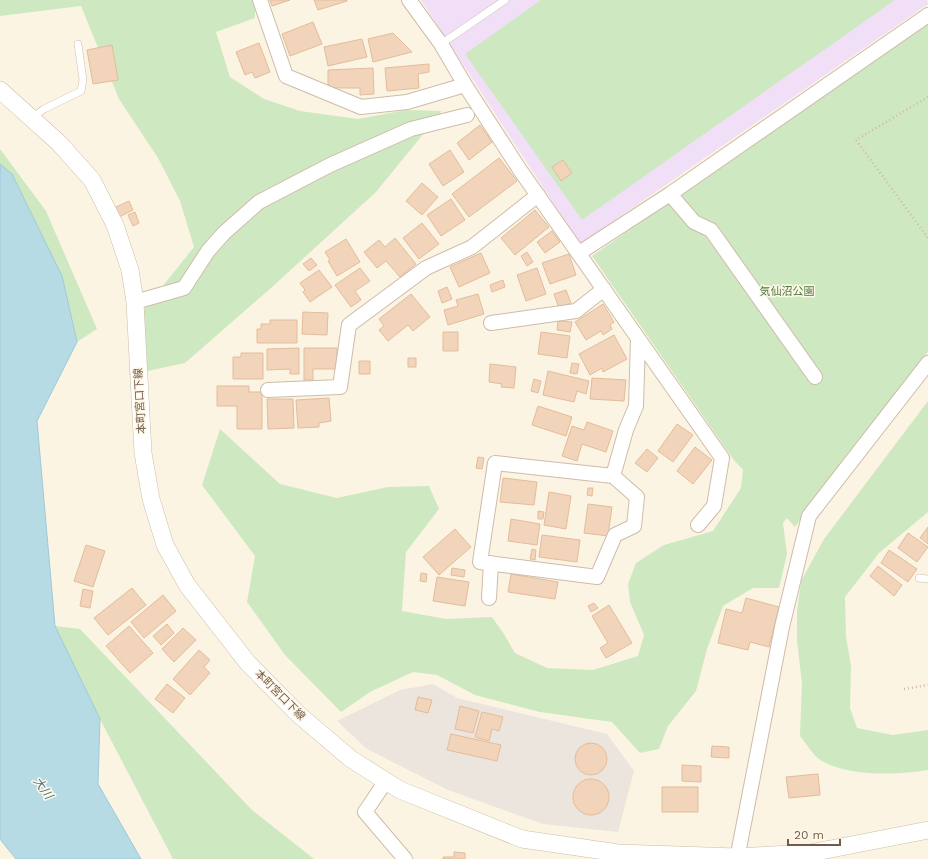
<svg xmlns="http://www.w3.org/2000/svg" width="928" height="859" font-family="'Work Sans','Noto Sans JP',sans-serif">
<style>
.industrial{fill:#ebe5dd}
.education{fill:#f1dff8}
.green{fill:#cee9c1}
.water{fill:#b7dbe5;stroke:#9ec9d6}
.building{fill:#f1d4ba;stroke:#e3bc9b}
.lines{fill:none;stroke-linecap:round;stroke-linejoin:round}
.service-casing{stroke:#cdbca9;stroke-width:8}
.minor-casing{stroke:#cdbca9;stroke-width:16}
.tertiary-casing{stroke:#cdbca9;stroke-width:18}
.path{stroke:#d5b89e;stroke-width:2.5;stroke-dasharray:1 3;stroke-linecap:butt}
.service{stroke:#fff;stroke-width:7}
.minor{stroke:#fff;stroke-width:14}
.tertiary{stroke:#fff;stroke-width:17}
.labels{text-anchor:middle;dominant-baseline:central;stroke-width:3;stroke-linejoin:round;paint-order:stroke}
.park-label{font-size:11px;fill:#4d7842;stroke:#fff8e8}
.street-label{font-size:11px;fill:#735b49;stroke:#fff8e8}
.water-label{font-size:12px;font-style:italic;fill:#437686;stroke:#fff8e8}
</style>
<rect width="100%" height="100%" fill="#fcf4e2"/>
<!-- industrial -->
<path class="industrial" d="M 433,684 L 457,698 L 607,734 L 634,771 L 618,832 L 543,824 L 448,790 L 367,749 L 337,721 L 400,690 Z"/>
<!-- education -->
<path class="education" d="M 421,0 L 927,0 L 928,4 L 580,244 Z"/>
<!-- green -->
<path class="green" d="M 0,0 L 255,0 L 255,18 L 216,32 L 230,77 L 264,99 L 300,111 L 358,119 L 406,110 L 442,111 L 376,192 L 271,288 L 185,363 L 129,375 L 137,318 L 194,247 L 180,201 L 158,158 L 119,99 L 81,6 L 0,16 Z
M 541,0 L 895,0 L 582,220 L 465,54 Z
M 928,22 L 928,352 L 842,461 L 795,527 L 787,518 L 783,523 L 787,554 L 779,588 L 753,588 L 723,606 L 707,649 L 696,691 L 668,726 L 659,749 L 640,753 L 612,722 L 540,712 L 475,695 L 437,675 L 413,672 L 370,692 L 341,712 L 285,655 L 247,602 L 255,556 L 202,485 L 220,429 L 280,484 L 337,498 L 388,487 L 429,486 L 439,509 L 406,552 L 402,611 L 446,619 L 492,617 L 504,634 L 515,653 L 547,668 L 593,670 L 638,656 L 644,635 L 630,602 L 628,584 L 636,563 L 664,545 L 713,531 L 741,488 L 743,470 L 733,459 L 592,256 Z
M 0,149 L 46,211 L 97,329 L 77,342 L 62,276 L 12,174 L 0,164 Z
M 928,401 L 928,512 L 879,553 L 845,597 L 846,637 L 851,665 L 850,708 L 857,728 L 893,735 L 928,730 L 928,770 C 897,775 851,777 822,761 C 814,757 806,743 800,736 L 802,684 L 797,640 L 797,612 L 801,581 L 824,539 Z
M 55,626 L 80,629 L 252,810 L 314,859 L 173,859 L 100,719 Z"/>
<!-- water -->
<path class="water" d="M 0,164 L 12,174 L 62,276 L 77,342 L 37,421 L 55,626 L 100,719 L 98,784 L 141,859 L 16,859 L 0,839 Z"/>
<!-- building -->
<path class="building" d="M 270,0 L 290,0 L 272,6 Z
M 314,0 L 347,0 L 347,1 L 318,10 Z
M 313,22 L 322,44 L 290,56 L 282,34 Z
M 393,33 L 412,52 L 373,62 L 368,39 Z
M 362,39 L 367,57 L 328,66 L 324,47 Z
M 259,43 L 270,72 L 255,78 L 252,72 L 245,75 L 236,52 Z
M 112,45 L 118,80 L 93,84 L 87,50 Z
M 429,64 L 429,72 L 418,74 L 419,88 L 387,91 L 385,68 Z
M 373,68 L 374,94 L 360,95 L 360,88 L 328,88 L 328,70 Z
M 480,125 L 492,142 L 469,160 L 457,143 Z
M 450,150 L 464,172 L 443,186 L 429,164 Z
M 499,158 L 517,181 L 469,217 L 452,194 Z
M 563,160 L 572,173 L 561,181 L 552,167 Z
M 422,183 L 438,197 L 422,215 L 406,201 Z
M 451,199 L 465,220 L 441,236 L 427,215 Z
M 129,201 L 133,210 L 119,217 L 114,208 Z
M 535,210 L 549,227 L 515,255 L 501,238 Z
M 135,212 L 139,223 L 133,226 L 128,215 Z
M 422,223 L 439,244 L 419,259 L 403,238 Z
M 552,231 L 560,242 L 545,253 L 537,242 Z
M 395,238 L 416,264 L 400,277 L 386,261 L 377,268 L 364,252 L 379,240 L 385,247 Z
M 346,239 L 360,262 L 337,276 L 328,261 L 330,260 L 325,252 Z
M 527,252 L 533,262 L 527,266 L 521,256 Z
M 481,253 L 490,273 L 459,287 L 450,267 Z
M 569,254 L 576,275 L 550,284 L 542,263 Z
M 311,258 L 317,265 L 309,271 L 303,264 Z
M 360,268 L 370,281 L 355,291 L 361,300 L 351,307 L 335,285 Z
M 537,268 L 546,294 L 526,301 L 517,275 Z
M 319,270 L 332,287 L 310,302 L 303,292 L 305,290 L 300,283 Z
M 503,280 L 505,287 L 492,292 L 490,285 Z
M 447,287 L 452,299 L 442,303 L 438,291 Z
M 566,290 L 571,303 L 559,308 L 554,294 Z
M 411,294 L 430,317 L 413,331 L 408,325 L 388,341 L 379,330 L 384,326 L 379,319 Z
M 478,294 L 484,314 L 448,325 L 444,310 L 458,306 L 456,300 Z
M 603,304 L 614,322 L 610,325 L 612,329 L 603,335 L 601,331 L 586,340 L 575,322 Z
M 303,312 L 328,313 L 327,335 L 302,334 Z
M 270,320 L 297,320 L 297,343 L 257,343 L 257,329 L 261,329 L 261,324 L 270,324 Z
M 558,321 L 572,322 L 570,332 L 557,330 Z
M 443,332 L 458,332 L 458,351 L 443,351 Z
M 541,332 L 570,336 L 567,358 L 538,354 Z
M 614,335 L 627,359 L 603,372 L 602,368 L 590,375 L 579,354 Z
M 299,348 L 299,374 L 290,374 L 290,369 L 267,370 L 267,349 Z
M 304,348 L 337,348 L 337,369 L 313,369 L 313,380 L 304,380 Z
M 241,353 L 263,353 L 263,379 L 233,379 L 233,357 L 241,357 Z
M 408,358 L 416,358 L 416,367 L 408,367 Z
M 359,361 L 370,361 L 370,374 L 359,374 Z
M 572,363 L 579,364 L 577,374 L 570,373 Z
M 490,364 L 516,367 L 514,388 L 501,387 L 502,384 L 489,382 Z
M 548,371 L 589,381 L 586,394 L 577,391 L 574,402 L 543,395 Z
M 592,378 L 626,380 L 624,401 L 590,399 Z
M 534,379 L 541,381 L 538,393 L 531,391 Z
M 217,386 L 249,386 L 249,392 L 262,392 L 262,429 L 237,429 L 237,406 L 217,406 Z
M 329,398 L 331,421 L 319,423 L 319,427 L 298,428 L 296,400 Z
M 267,399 L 293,399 L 294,428 L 268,429 Z
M 538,406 L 572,417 L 566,436 L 532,425 Z
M 587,422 L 613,431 L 606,452 L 582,444 L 577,461 L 562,456 L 572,426 L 584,430 Z
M 677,424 L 693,435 L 673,462 L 658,451 Z
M 695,447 L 712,460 L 693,484 L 677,471 Z
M 647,449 L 658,458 L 647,472 L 635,463 Z
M 478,457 L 484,458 L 482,469 L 476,468 Z
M 503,478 L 537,482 L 534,505 L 500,502 Z
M 588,488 L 593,488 L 592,496 L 587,495 Z
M 549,492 L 571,496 L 566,529 L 544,525 Z
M 588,504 L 612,507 L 608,536 L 584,533 Z
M 538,511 L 544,512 L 543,519 L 538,519 Z
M 511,519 L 540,524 L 537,545 L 508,541 Z
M 928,527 L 928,544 L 920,538 Z
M 455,529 L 471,547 L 439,575 L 423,557 Z
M 908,533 L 928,547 L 917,562 L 898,548 Z
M 542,535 L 580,540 L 577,562 L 539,557 Z
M 86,545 L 105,551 L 93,587 L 74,581 Z
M 532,549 L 536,550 L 535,560 L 530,559 Z
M 889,550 L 917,569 L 908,582 L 881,563 Z
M 878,566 L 902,585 L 894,596 L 870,576 Z
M 452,568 L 465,570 L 464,577 L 451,575 Z
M 421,573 L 427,574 L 426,582 L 420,581 Z
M 511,574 L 558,582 L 555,599 L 508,592 Z
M 437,577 L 469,582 L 465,606 L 433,601 Z
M 132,588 L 146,605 L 108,635 L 94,618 Z
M 83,589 L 93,591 L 90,608 L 80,606 Z
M 163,595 L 176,611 L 144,638 L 131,622 Z
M 746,598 L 779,607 L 769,647 L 750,642 L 748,650 L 718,643 L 726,609 L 742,613 Z
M 594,603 L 598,608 L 591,612 L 588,606 Z
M 609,605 L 632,643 L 606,658 L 600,648 L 608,643 L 592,616 Z
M 167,624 L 174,633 L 161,645 L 153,636 Z
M 129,626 L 153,653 L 130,673 L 106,646 Z
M 183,628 L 196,640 L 174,662 L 162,649 Z
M 199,650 L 210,660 L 204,667 L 210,673 L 190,695 L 173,679 Z
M 167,684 L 185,698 L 173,713 L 155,699 Z
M 418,697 L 432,700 L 428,713 L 415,710 Z
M 460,706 L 479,711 L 473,733 L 455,729 Z
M 482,712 L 503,717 L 499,731 L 492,729 L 489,741 L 475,737 Z
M 451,734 L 501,745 L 497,761 L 447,750 Z
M575 759a16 16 0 1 1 32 0a16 16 0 1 1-32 0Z
M 712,746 L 729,747 L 729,758 L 711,757 Z
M 682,765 L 701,766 L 701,782 L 682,781 Z
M 818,774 L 820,795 L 789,798 L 786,777 Z
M573 797a18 18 0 1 1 36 0a18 18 0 1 1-36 0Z
M 662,787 L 698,787 L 698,812 L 662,812 Z
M 454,852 L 465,853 L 465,859 L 443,859 L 443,857 L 454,857 Z"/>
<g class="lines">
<defs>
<path id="service" d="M 441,44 L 505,0
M 32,118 L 44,109 L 81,91 L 83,80 L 78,44
M 919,578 L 928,579"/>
<path id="minor" d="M 260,0 L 286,76 L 361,107 L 407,102 L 465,85
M 409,0 L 441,44 L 465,85 L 520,170 L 722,458 L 714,506 L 698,525
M 670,194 L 694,222 L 711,230 L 815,377
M 579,253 L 670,194 L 928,15
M 135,302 L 184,288 L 208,251 L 224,233 L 259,202 L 330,165 L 411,129 L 467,115
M 491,323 L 576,311 L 604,289
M 268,390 L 340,387 L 349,325 L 426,268 L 472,247 L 538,195
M 613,476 L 495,463 L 480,562 L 597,577 L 615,535 L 634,526 L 637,497 L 613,476 L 626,430 L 636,406 L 638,339
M 489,598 L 491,563
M 386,781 L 365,812 L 405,859
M 737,859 L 782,627 L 809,516 L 928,363"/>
<path id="tertiary" d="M 0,90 L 59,143 L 92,180 L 115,225 L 130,270 L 135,302 L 143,453 L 151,499 L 165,545 L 187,585 L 247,662 L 298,714 L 351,759 L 400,790 L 522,839 L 618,853 L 737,857 L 810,853 L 928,830"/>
</defs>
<!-- service casing -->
<use href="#service" class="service-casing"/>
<!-- minor casing -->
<use href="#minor" class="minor-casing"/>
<!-- tertiary casing -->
<use href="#tertiary" class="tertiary-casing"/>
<!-- path -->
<path class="path" d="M 928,97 L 856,140 L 928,238
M 904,689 L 928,685"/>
<!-- service -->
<use href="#service" class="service"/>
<!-- minor -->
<use href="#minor" class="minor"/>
<!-- tertiary -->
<use href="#tertiary" class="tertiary"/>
</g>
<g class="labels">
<!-- park labels -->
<g class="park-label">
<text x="787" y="291">気仙沼公園</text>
</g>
<!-- street labels -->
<g class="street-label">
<text transform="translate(140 401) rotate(-93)">本町宮口下線</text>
<text transform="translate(280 695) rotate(45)">本町宮口下線</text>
</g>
<!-- water labels -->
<g class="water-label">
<text transform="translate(43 788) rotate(54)">大川</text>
</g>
</g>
<!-- scale -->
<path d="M788 839v6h52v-6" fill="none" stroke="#735b49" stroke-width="2"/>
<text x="794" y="839" font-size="12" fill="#735b49" stroke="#fff8e8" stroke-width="3" paint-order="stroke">20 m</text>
</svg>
